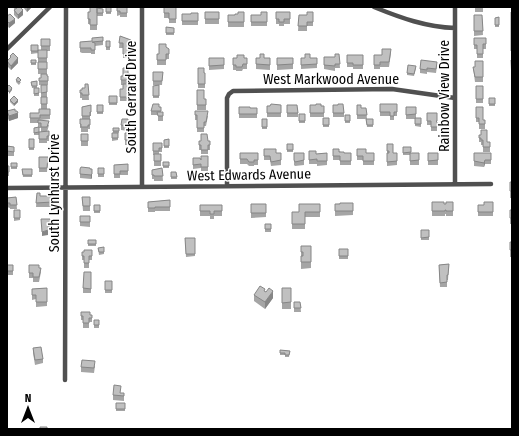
<svg xmlns="http://www.w3.org/2000/svg" width="519" height="436" font-family="'Fira Sans Condensed',sans-serif">
<style>
.lines{fill:none;stroke-linecap:round;stroke-linejoin:round}
.street{stroke:#505050;stroke-width:4.5}
.wall{fill:#a5a5a5}
.shaded-wall{fill:#868686}
.building{fill:#c0c0c0;stroke:#868686}
.labels{text-anchor:middle;dominant-baseline:central;stroke-width:3;stroke-linejoin:round;paint-order:stroke}
.street-label{font-size:14px;fill:#000;stroke:#fff}
</style>
<rect width="100%" height="100%" fill="#fff"/>
<g class="lines">
<!-- street -->
<path class="street" d="M 142,7 L 142,187
M 374,7 C 401,18 426,27 455,28
M 455,7 L 455,184
M 7,49 L 50,7
M 227,186 L 227,98 L 229,94 L 233,91 L 392,89 L 455,98
M 7,188 L 491,184
M 65,380 L 66,7"/>
</g>
<!-- wall -->
<path class="wall" d="M 13,7 L 20,7 L 23,15 L 18,19 L 14,15 L 14,10 L 15,10 Z
M 23,7 L 32,7 L 27,12 Z
M 97,7 L 97,30 L 90,30 L 90,24 L 88,24 L 88,12 L 90,12 Z
M 106,7 L 111,7 L 111,14 L 106,14 Z
M 117,7 L 127,7 L 127,17 L 120,17 L 120,15 L 117,16 Z
M 164,7 L 176,7 L 176,23 L 169,23 L 169,18 L 164,18 Z
M 475,7 L 483,7 L 483,12 L 475,12 Z
M 97,8 L 103,9 L 103,16 L 97,16 Z
M 205,12 L 219,12 L 219,24 L 205,24 Z
M 244,12 L 244,27 L 228,27 L 228,15 L 235,15 Z
M 267,12 L 267,26 L 251,26 L 251,15 L 261,15 Z
M 276,12 L 290,12 L 290,24 L 284,24 L 284,26 L 279,26 L 279,24 L 276,24 Z
M 313,12 L 313,26 L 307,26 L 307,31 L 298,31 L 299,15 L 307,15 Z
M 198,13 L 198,25 L 182,25 L 182,14 L 191,14 Z
M 474,15 L 482,15 L 483,35 L 474,36 Z
M 7,16 L 15,23 L 9,28 L 7,25 Z
M 499,17 L 499,27 L 495,27 L 495,18 Z
M 166,27 L 174,28 L 174,35 L 166,35 Z
M 120,36 L 131,40 L 131,50 L 129,50 L 129,58 L 123,58 L 123,48 L 119,48 Z
M 103,37 L 103,45 L 95,46 L 95,54 L 91,54 L 91,53 L 82,53 L 80,52 L 80,42 L 92,41 Z
M 474,38 L 486,38 L 486,49 L 483,49 L 483,58 L 477,58 L 477,49 L 474,49 Z
M 41,39 L 50,39 L 50,51 L 47,51 L 47,76 L 48,76 L 48,85 L 47,85 L 47,97 L 41,97 L 41,85 L 43,85 L 39,85 L 39,78 L 41,78 L 44,74 L 38,74 L 38,50 L 41,50 Z
M 106,41 L 110,41 L 110,50 L 106,50 Z
M 31,45 L 38,45 L 38,53 L 31,54 Z
M 166,47 L 169,49 L 169,59 L 166,59 L 166,65 L 157,65 L 157,54 L 159,54 Z
M 391,53 L 389,67 L 380,67 L 380,69 L 374,69 L 374,55 L 382,55 Z
M 339,54 L 340,68 L 335,68 L 335,71 L 324,69 L 324,57 L 335,57 Z
M 347,55 L 363,55 L 363,69 L 353,69 L 353,67 L 347,67 Z
M 10,56 L 18,63 L 11,70 L 7,66 L 7,61 L 10,58 Z
M 209,58 L 224,58 L 224,69 L 209,70 Z
M 233,58 L 247,58 L 247,69 L 243,69 L 242,71 L 236,71 L 236,70 L 233,70 Z
M 256,58 L 270,58 L 270,70 L 256,69 Z
M 277,58 L 293,58 L 293,69 L 277,70 Z
M 301,58 L 317,58 L 317,68 L 301,69 Z
M 31,60 L 36,60 L 36,65 L 31,65 Z
M 483,61 L 483,82 L 475,82 L 473,67 L 475,67 Z
M 437,66 L 436,73 L 427,72 L 427,74 L 420,73 L 420,69 Z
M 198,68 L 204,73 L 205,73 L 205,88 L 198,88 Z
M 416,68 L 414,76 L 407,75 L 407,73 Z
M 153,72 L 163,72 L 162,85 L 153,85 Z
M 128,73 L 130,78 L 129,84 L 129,101 L 120,101 L 120,89 L 123,89 L 123,85 L 121,85 L 121,76 L 123,76 Z
M 16,80 L 21,82 L 19,85 L 16,82 Z
M 37,81 L 37,88 L 39,88 L 39,96 L 34,96 L 34,88 L 32,88 L 31,82 Z
M 88,84 L 89,100 L 82,100 L 82,98 L 80,98 L 80,90 L 82,90 L 85,88 Z
M 159,85 L 159,98 L 153,98 L 153,86 Z
M 476,86 L 483,86 L 483,103 L 476,103 Z
M 197,90 L 204,99 L 206,99 L 206,110 L 197,110 Z
M 109,96 L 117,96 L 117,105 L 109,105 Z
M 41,97 L 47,97 L 47,109 L 50,109 L 50,119 L 40,120 L 49,125 L 47,132 L 49,131 L 49,141 L 47,141 L 47,143 L 39,143 L 39,132 L 41,132 L 41,128 L 39,128 L 39,135 L 34,135 L 34,128 L 38,127 L 38,123 L 30,123 L 30,113 L 39,113 L 41,109 Z
M 489,98 L 495,98 L 495,106 L 489,106 Z
M 10,100 L 18,102 L 14,106 L 10,102 Z
M 380,104 L 397,104 L 397,116 L 394,116 L 394,120 L 390,120 L 390,116 L 380,116 Z
M 91,105 L 91,116 L 90,116 L 90,129 L 88,129 L 88,132 L 81,132 L 81,128 L 80,128 L 80,119 L 82,119 L 82,107 Z
M 97,105 L 103,105 L 103,114 L 97,114 Z
M 281,105 L 281,117 L 267,117 L 267,106 Z
M 287,105 L 298,113 L 298,117 L 287,117 Z
M 310,105 L 324,106 L 324,117 L 310,117 Z
M 333,105 L 338,105 L 344,113 L 344,117 L 333,117 Z
M 357,105 L 361,108 L 366,108 L 367,119 L 373,119 L 373,127 L 367,127 L 366,119 L 357,119 Z
M 159,107 L 161,107 L 161,112 L 163,112 L 163,121 L 158,121 L 158,115 L 151,115 L 151,111 Z
M 239,107 L 250,108 L 257,108 L 257,118 L 239,118 Z
M 406,107 L 416,107 L 416,118 L 421,118 L 421,127 L 415,126 L 415,119 L 406,119 Z
M 476,107 L 483,120 L 485,120 L 485,129 L 479,129 L 479,122 L 476,122 Z
M 7,111 L 15,111 L 18,118 L 9,121 L 7,116 Z
M 195,111 L 208,116 L 206,126 L 204,126 L 204,132 L 197,132 L 197,120 L 195,120 Z
M 427,113 L 437,113 L 437,131 L 431,131 L 431,125 L 427,125 Z
M 299,114 L 305,114 L 305,123 L 299,123 Z
M 345,115 L 350,115 L 350,123 L 345,123 Z
M 323,118 L 329,118 L 329,127 L 323,127 Z
M 128,119 L 128,131 L 121,130 L 121,125 Z
M 262,119 L 267,119 L 267,129 L 262,129 Z
M 113,128 L 119,128 L 119,133 L 118,133 L 118,140 L 112,141 L 112,133 L 113,133 Z
M 125,133 L 131,133 L 131,145 L 125,145 Z
M 81,134 L 88,134 L 88,146 L 81,146 Z
M 479,135 L 487,142 L 490,142 L 490,152 L 483,152 L 483,145 L 481,145 L 481,142 L 479,142 Z
M 29,139 L 34,139 L 34,150 L 29,150 Z
M 169,139 L 169,148 L 164,148 L 164,140 Z
M 199,141 L 210,141 L 210,150 L 208,150 L 208,154 L 201,154 L 201,150 L 199,150 Z
M 153,143 L 162,143 L 162,152 L 159,152 L 159,154 L 161,154 L 161,166 L 154,166 L 154,155 L 153,155 Z
M 287,144 L 293,144 L 293,152 L 287,152 Z
M 387,144 L 393,153 L 397,153 L 397,165 L 387,166 Z
M 7,146 L 14,147 L 14,156 L 7,156 Z
M 403,147 L 411,147 L 411,153 L 419,153 L 419,165 L 410,165 L 410,155 L 403,155 Z
M 264,149 L 276,153 L 281,153 L 281,165 L 271,166 L 270,160 L 264,160 Z
M 333,149 L 344,153 L 351,153 L 351,165 L 340,165 L 340,160 L 333,160 Z
M 357,149 L 366,153 L 374,153 L 374,165 L 363,165 L 363,160 L 357,160 Z
M 309,151 L 316,154 L 327,153 L 327,165 L 317,166 L 317,164 L 309,164 Z
M 240,153 L 258,153 L 258,165 L 254,165 L 254,166 L 249,166 L 247,164 L 240,164 Z
M 294,153 L 304,153 L 304,165 L 295,166 L 294,165 Z
M 428,153 L 438,153 L 438,165 L 428,165 Z
M 474,153 L 491,153 L 491,164 L 485,164 L 484,167 L 474,166 Z
M 208,156 L 208,171 L 201,171 L 201,168 L 193,169 L 193,158 L 201,160 Z
M 39,157 L 48,162 L 47,172 L 39,172 Z
M 163,162 L 169,162 L 169,168 L 163,168 Z
M 11,163 L 17,163 L 17,169 L 11,169 Z
M 128,164 L 128,175 L 120,175 L 120,178 L 114,178 L 114,165 Z
M 7,166 L 9,166 L 9,176 L 7,176 Z
M 90,168 L 92,178 L 91,179 L 80,178 L 80,169 Z
M 98,168 L 104,168 L 104,177 L 98,177 Z
M 162,168 L 163,181 L 154,181 L 154,179 L 152,179 L 152,170 Z
M 22,169 L 32,169 L 32,177 L 23,177 Z
M 171,172 L 176,172 L 177,179 L 171,179 Z
M 510,182 L 512,182 L 512,198 L 510,198 Z
M 37,193 L 40,196 L 51,196 L 52,207 L 36,207 Z
M 16,197 L 17,209 L 10,209 L 10,208 L 7,207 L 7,198 Z
M 82,197 L 90,197 L 90,211 L 83,211 Z
M 170,200 L 170,211 L 155,211 L 155,212 L 148,212 L 148,202 Z
M 432,202 L 444,204 L 453,202 L 453,216 L 446,216 L 446,214 L 445,214 L 445,216 L 432,216 Z
M 493,202 L 493,216 L 478,216 L 478,205 L 484,205 Z
M 353,203 L 353,215 L 335,216 L 335,204 Z
M 251,204 L 266,204 L 266,217 L 251,218 Z
M 320,204 L 320,217 L 305,217 L 305,229 L 292,229 L 292,212 L 299,212 Z
M 94,205 L 100,205 L 100,213 L 94,213 Z
M 200,205 L 222,205 L 222,216 L 214,216 L 214,219 L 210,219 L 210,216 L 200,216 Z
M 14,210 L 20,210 L 20,220 L 14,221 Z
M 510,210 L 512,210 L 512,224 L 510,224 Z
M 80,216 L 90,216 L 90,227 L 80,226 Z
M 265,224 L 271,224 L 271,232 L 265,232 Z
M 421,230 L 429,230 L 429,240 L 421,240 Z
M 185,238 L 195,238 L 195,256 L 186,257 Z
M 88,240 L 96,240 L 96,246 L 88,246 Z
M 510,242 L 512,242 L 512,257 L 510,257 Z
M 301,246 L 311,246 L 311,268 L 301,269 Z
M 98,248 L 104,252 L 104,254 L 99,255 Z
M 339,249 L 348,249 L 348,259 L 339,259 Z
M 92,250 L 92,260 L 89,260 L 89,268 L 84,268 L 84,260 L 82,260 L 82,252 L 84,252 Z
M 449,264 L 448,280 L 447,280 L 447,287 L 440,287 L 439,265 Z
M 7,265 L 13,265 L 13,275 L 7,275 Z
M 29,265 L 39,268 L 41,272 L 39,282 L 33,282 L 33,278 L 29,278 Z
M 91,272 L 91,293 L 83,293 L 83,288 Z
M 105,281 L 112,281 L 112,293 L 105,293 Z
M 47,288 L 47,306 L 36,307 L 36,299 L 32,300 L 32,289 Z
M 291,288 L 291,309 L 282,309 L 282,303 Z
M 265,292 L 273,298 L 265,309 L 254,301 L 254,295 Z
M 294,302 L 300,302 L 301,312 L 294,312 Z
M 81,312 L 90,315 L 92,315 L 92,322 L 89,322 L 89,328 L 83,328 L 83,320 L 81,320 Z
M 94,320 L 99,320 L 99,328 L 94,328 Z
M 33,348 L 43,359 L 43,363 L 35,365 L 33,353 Z
M 280,350 L 290,351 L 289,357 L 285,357 L 285,355 L 280,355 Z
M 95,366 L 94,373 L 81,372 L 81,367 Z
M 121,393 L 124,393 L 124,401 L 113,400 L 113,395 Z
M 116,403 L 125,403 L 125,411 L 116,411 Z"/>
<!-- shaded-wall -->
<path class="shaded-wall" d="M 27,7 L 32,7 L 27,12 Z
M 23,10 L 23,15 L 18,19 L 18,15 Z
M 15,19 L 15,23 L 9,28 L 9,23 Z
M 18,58 L 18,63 L 11,70 L 11,66 Z
M 12,88 L 12,90 L 9,94 L 9,92 Z
M 18,100 L 18,102 L 14,106 L 14,104 Z
M 18,113 L 18,118 L 9,121 L 9,116 Z
M 485,160 L 485,164 L 484,167 L 484,163 Z
M 92,174 L 92,178 L 91,179 L 91,175 Z
M 51,224 L 51,228 L 48,229 L 48,225 Z
M 48,230 L 48,235 L 42,236 L 42,232 Z
M 273,291 L 273,298 L 265,309 L 265,302 Z"/>
<!-- building -->
<path class="building" d="M 16,7 L 20,7 L 23,10 L 18,15 L 14,10 L 17,8 Z
M 90,7 L 97,7 L 97,25 L 90,25 L 90,19 L 88,19 L 88,12 L 90,12 Z
M 106,7 L 111,7 L 111,12 L 106,12 Z
M 117,7 L 127,7 L 127,13 L 120,13 L 120,11 L 117,11 Z
M 164,7 L 176,7 L 176,19 L 169,19 L 169,13 L 164,13 Z
M 97,8 L 103,9 L 103,13 L 97,13 Z
M 205,12 L 219,12 L 219,19 L 205,19 Z
M 238,12 L 244,12 L 244,22 L 228,22 L 228,15 L 235,15 L 235,14 L 238,14 Z
M 261,12 L 267,12 L 267,22 L 251,22 L 251,15 L 261,15 Z
M 276,12 L 290,12 L 290,19 L 284,19 L 284,22 L 279,22 L 279,19 L 276,19 Z
M 307,12 L 313,12 L 313,22 L 307,22 L 307,26 L 298,26 L 299,15 L 307,15 Z
M 511,12 L 512,12 L 512,51 L 511,51 Z
M 191,13 L 198,13 L 198,21 L 182,21 L 182,14 L 191,14 Z
M 10,14 L 15,19 L 9,23 L 7,21 L 7,16 Z
M 474,15 L 482,15 L 483,31 L 474,31 Z
M 499,17 L 499,25 L 495,25 L 495,18 Z
M 166,27 L 174,28 L 174,33 L 166,33 Z
M 120,36 L 131,40 L 131,45 L 129,45 L 129,54 L 123,54 L 123,43 L 119,43 Z
M 103,37 L 103,41 L 92,42 L 95,43 L 95,50 L 91,50 L 91,48 L 80,48 L 80,42 L 92,41 L 92,38 Z
M 474,38 L 486,38 L 486,44 L 483,44 L 483,54 L 477,54 L 477,45 L 474,45 Z
M 41,39 L 50,39 L 50,46 L 41,46 Z
M 106,41 L 110,41 L 110,47 L 106,47 Z
M 159,44 L 166,44 L 166,47 L 169,49 L 169,54 L 166,54 L 166,60 L 157,60 L 157,54 L 159,54 Z
M 31,45 L 38,45 L 38,51 L 31,51 Z
M 382,49 L 391,49 L 389,62 L 380,62 L 380,65 L 374,65 L 374,55 L 382,55 Z
M 38,50 L 47,50 L 47,58 L 38,58 Z
M 13,53 L 18,58 L 11,66 L 7,61 L 11,57 L 10,56 Z
M 260,54 L 264,54 L 264,58 L 270,58 L 270,65 L 256,64 L 256,58 L 260,58 Z
M 305,54 L 310,54 L 310,58 L 317,58 L 317,64 L 301,65 L 301,58 L 305,58 Z
M 335,54 L 339,54 L 340,64 L 335,64 L 335,66 L 324,65 L 324,57 L 335,57 Z
M 237,55 L 244,55 L 244,58 L 247,58 L 247,64 L 243,64 L 242,67 L 236,67 L 236,65 L 233,65 L 233,58 L 237,58 Z
M 347,55 L 363,55 L 363,65 L 353,65 L 353,63 L 347,63 Z
M 209,58 L 224,58 L 224,65 L 209,66 Z
M 277,58 L 293,58 L 293,64 L 277,65 Z
M 31,60 L 36,60 L 36,63 L 31,63 Z
M 421,60 L 437,62 L 436,69 L 427,68 L 427,70 L 420,69 Z
M 511,60 L 512,60 L 512,81 Z
M 475,61 L 483,61 L 483,77 L 475,77 L 473,67 L 475,67 Z
M 38,62 L 47,62 L 47,69 L 38,69 Z
M 408,65 L 416,66 L 414,74 L 407,73 Z
M 123,68 L 128,68 L 128,73 L 130,74 L 129,80 L 121,80 L 121,76 L 123,76 Z
M 198,68 L 204,68 L 204,73 L 205,73 L 205,84 L 198,84 Z
M 153,72 L 163,72 L 162,81 L 153,81 Z
M 41,74 L 47,74 L 47,76 L 48,76 L 48,81 L 39,81 L 39,78 L 41,78 Z
M 18,77 L 21,80 L 19,82 L 16,80 Z
M 37,81 L 37,86 L 32,86 L 31,82 Z
M 85,84 L 88,84 L 89,95 L 82,95 L 82,93 L 80,93 L 80,90 L 82,90 L 82,88 L 85,88 Z
M 123,84 L 129,84 L 129,97 L 120,97 L 120,89 L 123,89 Z
M 9,85 L 12,88 L 9,92 L 7,89 L 7,87 Z
M 41,85 L 47,85 L 47,92 L 41,93 Z
M 159,85 L 159,96 L 153,96 L 153,86 Z
M 476,86 L 483,86 L 483,99 L 476,99 Z
M 34,88 L 39,88 L 39,93 L 34,94 Z
M 197,90 L 204,90 L 204,99 L 206,99 L 206,105 L 197,105 Z
M 14,96 L 18,100 L 14,104 L 10,100 Z
M 109,96 L 117,96 L 117,103 L 109,103 Z
M 41,97 L 47,97 L 47,104 L 41,104 Z
M 489,98 L 495,98 L 495,104 L 489,104 Z
M 153,104 L 159,104 L 159,107 L 161,107 L 161,111 L 151,111 Z
M 271,104 L 281,105 L 281,113 L 267,113 L 267,106 L 270,106 Z
M 316,104 L 321,104 L 321,106 L 324,106 L 324,113 L 310,113 L 310,105 L 316,105 Z
M 338,104 L 343,104 L 344,113 L 333,113 L 333,105 L 338,105 Z
M 380,104 L 397,104 L 397,112 L 394,112 L 394,116 L 390,116 L 390,112 L 380,112 Z
M 91,105 L 91,112 L 90,112 L 90,116 L 82,116 L 82,107 Z
M 97,105 L 103,105 L 103,112 L 97,112 Z
M 287,105 L 297,105 L 298,113 L 287,113 Z
M 357,105 L 361,105 L 361,108 L 366,108 L 367,115 L 357,115 Z
M 239,107 L 250,107 L 250,108 L 257,108 L 257,114 L 239,114 Z
M 406,107 L 416,107 L 416,114 L 406,115 Z
M 476,107 L 483,107 L 483,120 L 485,120 L 485,124 L 479,124 L 479,118 L 476,118 Z
M 15,109 L 15,111 L 17,111 L 18,113 L 9,116 L 7,111 Z
M 39,109 L 50,109 L 50,115 L 40,115 L 40,118 L 30,118 L 30,113 L 39,113 Z
M 195,111 L 208,111 L 206,122 L 204,122 L 204,128 L 197,128 L 197,115 L 195,115 Z
M 157,112 L 163,112 L 163,116 L 158,116 Z
M 427,113 L 437,113 L 437,121 L 436,121 L 437,122 L 437,127 L 431,127 L 431,121 L 427,121 Z
M 299,114 L 305,114 L 305,121 L 299,121 Z
M 345,115 L 350,115 L 350,121 L 345,121 Z
M 323,118 L 329,118 L 329,125 L 323,125 Z
M 415,118 L 421,118 L 421,124 L 415,124 Z
M 80,119 L 90,119 L 90,125 L 88,125 L 88,127 L 81,127 L 81,124 L 80,124 Z
M 122,119 L 128,119 L 128,126 L 121,125 Z
M 262,119 L 267,119 L 267,127 L 262,127 Z
M 366,119 L 373,119 L 373,125 L 367,125 Z
M 38,120 L 49,121 L 47,127 L 41,127 L 41,123 L 38,123 Z
M 39,127 L 39,132 L 34,133 L 34,128 Z
M 113,128 L 119,128 L 119,131 L 113,131 Z
M 481,130 L 487,130 L 487,142 L 490,142 L 490,147 L 483,147 L 483,140 L 481,140 L 481,138 L 479,138 L 479,135 L 481,135 Z
M 49,131 L 49,136 L 47,136 L 47,139 L 39,139 L 39,132 Z
M 112,133 L 118,133 L 118,138 L 112,138 Z
M 125,133 L 131,133 L 131,140 L 125,140 Z
M 81,134 L 88,134 L 88,141 L 81,141 Z
M 201,134 L 207,134 L 208,141 L 210,141 L 210,145 L 208,145 L 208,150 L 201,150 L 201,145 L 199,145 L 199,141 L 201,141 Z
M 29,139 L 34,139 L 34,148 L 29,148 Z
M 169,139 L 169,146 L 164,146 L 164,140 Z
M 153,143 L 162,143 L 162,148 L 159,148 L 159,151 L 153,151 Z
M 287,144 L 293,144 L 293,150 L 287,150 Z
M 387,144 L 393,144 L 393,153 L 397,153 L 397,161 L 387,162 L 387,153 L 389,153 L 389,151 L 387,151 Z
M 7,146 L 14,147 L 14,152 L 7,151 Z
M 403,147 L 411,147 L 411,152 L 403,153 Z
M 264,149 L 276,149 L 276,153 L 281,153 L 281,160 L 271,162 L 270,156 L 264,156 Z
M 333,149 L 339,149 L 339,152 L 344,152 L 344,153 L 351,153 L 351,161 L 340,161 L 340,156 L 333,156 Z
M 357,149 L 366,149 L 366,153 L 374,153 L 374,161 L 363,161 L 363,156 L 357,156 Z
M 309,151 L 316,151 L 316,154 L 327,153 L 327,161 L 317,161 L 317,159 L 309,160 Z
M 240,153 L 258,153 L 258,160 L 254,160 L 254,162 L 249,162 L 247,159 L 240,159 Z
M 294,153 L 304,153 L 304,160 L 295,162 L 294,160 Z
M 410,153 L 419,153 L 419,160 L 410,161 Z
M 428,153 L 438,153 L 438,160 L 428,161 Z
M 474,153 L 491,153 L 491,160 L 485,160 L 484,163 L 474,161 Z
M 154,154 L 161,154 L 161,161 L 154,161 Z
M 201,156 L 208,156 L 208,167 L 201,167 L 201,164 L 193,165 L 193,158 L 200,158 L 201,160 Z
M 39,157 L 48,157 L 47,168 L 39,168 Z
M 163,162 L 169,162 L 169,166 L 163,166 Z
M 11,163 L 17,163 L 17,167 L 11,167 Z
M 128,164 L 128,171 L 120,171 L 120,174 L 114,174 L 114,165 Z
M 7,166 L 9,166 L 9,172 L 7,172 Z
M 81,167 L 90,168 L 90,169 L 92,169 L 92,174 L 91,175 L 80,174 L 80,169 Z
M 98,168 L 104,168 L 104,174 L 98,174 Z
M 162,168 L 163,176 L 154,176 L 154,175 L 152,175 L 152,170 Z
M 22,169 L 32,169 L 32,175 L 23,175 Z
M 171,172 L 176,172 L 177,177 L 171,177 Z
M 510,182 L 512,182 L 512,191 L 510,191 Z
M 37,193 L 40,193 L 40,196 L 51,196 L 52,202 L 36,203 Z
M 16,197 L 17,205 L 10,205 L 10,203 L 7,203 L 7,198 Z
M 82,197 L 90,197 L 90,206 L 83,206 Z
M 170,200 L 170,207 L 155,207 L 155,208 L 148,208 L 148,202 Z
M 432,202 L 444,202 L 444,204 L 446,204 L 446,202 L 453,202 L 453,211 L 446,211 L 446,210 L 445,210 L 445,211 L 432,211 Z
M 484,202 L 493,202 L 493,212 L 478,212 L 478,205 L 484,205 Z
M 340,203 L 353,203 L 353,211 L 335,211 L 335,204 L 340,204 Z
M 251,204 L 266,204 L 266,213 L 251,213 Z
M 299,204 L 320,204 L 320,212 L 305,212 L 305,224 L 292,224 L 292,212 L 299,212 Z
M 94,205 L 100,205 L 100,211 L 94,211 Z
M 200,205 L 222,205 L 222,211 L 214,211 L 214,214 L 210,214 L 210,211 L 200,211 Z
M 14,210 L 20,210 L 20,218 L 14,218 Z
M 510,210 L 512,210 L 512,218 L 510,218 Z
M 80,216 L 90,216 L 90,222 L 80,222 Z
M 41,219 L 50,219 L 51,224 L 48,225 L 48,230 L 42,232 Z
M 265,224 L 271,224 L 271,229 L 265,229 Z
M 421,230 L 429,230 L 429,237 L 421,238 Z
M 185,238 L 195,238 L 195,254 L 186,254 Z
M 88,240 L 96,240 L 96,244 L 88,244 Z
M 510,242 L 512,242 L 512,250 L 510,250 Z
M 301,246 L 311,246 L 311,262 L 301,262 L 301,256 L 303,256 L 303,252 L 301,252 Z
M 104,247 L 104,252 L 99,252 L 98,248 Z
M 339,249 L 348,249 L 348,256 L 339,256 Z
M 84,250 L 92,250 L 92,256 L 89,256 L 89,263 L 84,263 L 84,256 L 82,256 L 82,252 L 84,252 Z
M 449,264 L 448,275 L 447,275 L 447,282 L 440,283 L 439,265 Z
M 7,265 L 13,265 L 13,271 L 7,271 Z
M 29,265 L 39,265 L 39,268 L 41,268 L 39,277 L 33,277 L 33,273 L 29,273 Z
M 84,272 L 91,272 L 91,289 L 83,288 Z
M 105,281 L 112,281 L 112,290 L 105,290 Z
M 260,286 L 265,289 L 264,291 L 266,292 L 269,288 L 273,291 L 265,302 L 254,295 Z
M 47,288 L 47,302 L 36,302 L 36,295 L 32,295 L 32,289 Z
M 282,288 L 291,288 L 291,302 L 282,303 Z
M 294,302 L 300,302 L 301,308 L 294,308 Z
M 81,312 L 90,312 L 90,315 L 92,315 L 92,318 L 89,318 L 89,323 L 83,323 L 83,316 L 81,316 Z
M 94,320 L 99,320 L 99,325 L 94,325 Z
M 41,347 L 43,359 L 35,360 L 33,348 Z
M 280,350 L 290,351 L 289,355 L 285,355 L 285,353 L 280,353 Z
M 82,360 L 95,361 L 94,368 L 81,367 Z
M 114,385 L 121,386 L 120,393 L 124,393 L 124,396 L 113,395 Z
M 116,403 L 125,403 L 125,409 L 116,409 Z
M 40,427 L 47,427 L 47,429 L 40,429 Z"/>
<g class="labels">
<!-- street labels -->
<g class="street-label">
<text x="331" y="79">West Markwood Avenue</text>
<text transform="translate(444 96) rotate(-90)">Rainbow View Drive</text>
<text transform="translate(131 97) rotate(-90)">South Gerrard Drive</text>
<text transform="translate(249 175) rotate(-1)">West Edwards Avenue</text>
<text transform="translate(54 193) rotate(-90)">South Lynhurst Drive</text>
</g>
</g>
<!-- border -->
<rect width="519" height="436" fill="none" stroke="#000000" stroke-width="16"/>
<!-- north arrow -->
<g transform="translate(28 408)" stroke="#ffffff" stroke-width="3" paint-order="stroke">
<path d="M0-3L7 15L0 10L-7 15Z" fill="#000000"/>
<text y="-6" font-size="11" font-weight="bold" text-anchor="middle" fill="#000000">N</text>
</g>
</svg>
